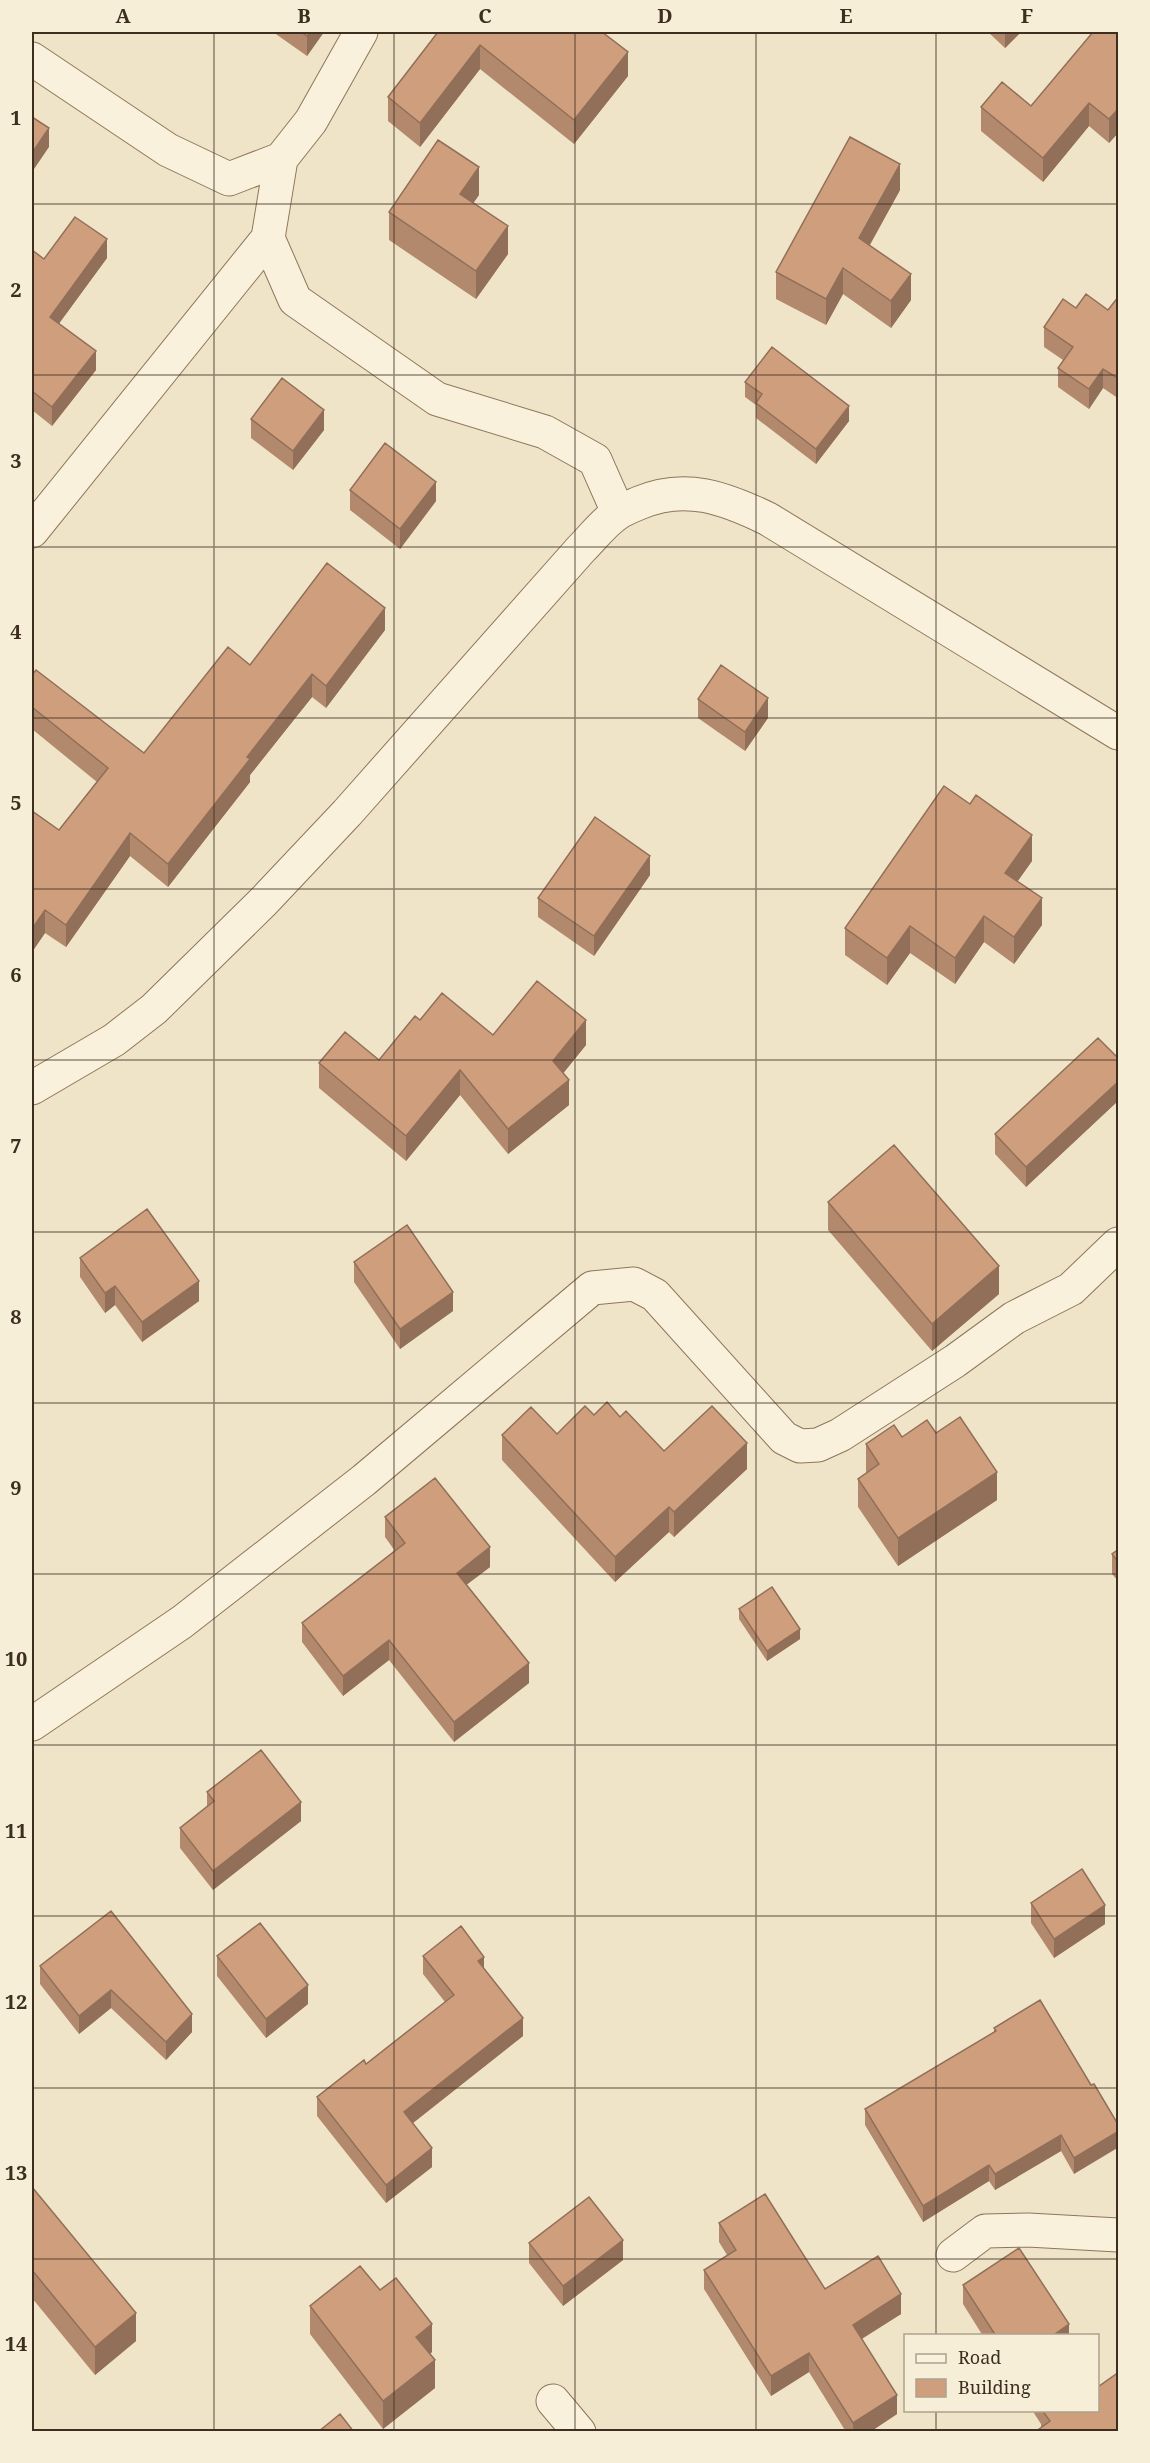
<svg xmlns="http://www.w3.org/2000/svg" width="1150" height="2463" font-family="'Noto Serif',serif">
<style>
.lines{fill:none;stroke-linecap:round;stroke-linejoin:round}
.minor-casing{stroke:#8d765c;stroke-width:35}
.minor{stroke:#faf1dc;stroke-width:33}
.wall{fill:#b2896c}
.shaded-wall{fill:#916f58}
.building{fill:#cf9f7d;stroke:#916f58;stroke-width:1.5}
.grid{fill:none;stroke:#3d2e20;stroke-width:1.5;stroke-opacity:0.55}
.neatline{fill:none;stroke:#3d2e20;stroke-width:2}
.grid-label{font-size:20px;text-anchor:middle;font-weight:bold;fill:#3d2e20}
</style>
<rect width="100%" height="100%" fill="#f0e4c8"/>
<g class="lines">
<defs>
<path id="minor" d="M 32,59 L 168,150 L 229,179 L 281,159
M 268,238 L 295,300 L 437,399 L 545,432 L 595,460 L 618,512
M 32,531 L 268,238 L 281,159 L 311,121 L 361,32
M 32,1088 L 114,1040 L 154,1009 L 264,901 L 347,813 L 581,549 C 593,537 604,522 618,513 C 624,509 632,506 639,503 C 685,483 725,498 768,519 L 1118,733
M 32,1724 L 182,1622 L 364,1480 L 592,1288 L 634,1284 L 655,1295 L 784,1438 L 800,1446 L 818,1445 L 840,1435 L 955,1361 L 1014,1318 L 1071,1289 L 1118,1244
M 953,2255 L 985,2231 L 1028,2230 L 1118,2235
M 553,2401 L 579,2432"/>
</defs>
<!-- minor casing -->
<use href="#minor" class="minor-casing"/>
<!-- minor -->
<use href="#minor" class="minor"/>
</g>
<!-- wall -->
<path class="wall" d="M 273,32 L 324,32 L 307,56 Z
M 438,32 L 628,76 L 574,144 L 480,69 L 420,147 L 388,121 L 388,97 Z
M 988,32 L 1021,32 L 1005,48 Z
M 1119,32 L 1119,132 L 1109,143 L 1089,126 L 1043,182 L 981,131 L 981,107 L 1031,106 Z
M 900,190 L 870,245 L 911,300 L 891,328 L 843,294 L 826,325 L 776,299 L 776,272 Z
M 479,195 L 473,203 L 508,254 L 476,299 L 389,240 L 389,212 Z
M 32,250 L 44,259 L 107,258 L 59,323 L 96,370 L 52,426 L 32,410 Z
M 1119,296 L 1119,399 L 1103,388 L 1089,409 L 1058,387 L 1058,368 L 1063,360 L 1044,347 L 1044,327 L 1076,308 L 1108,310 Z
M 745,382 L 849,421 L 816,464 L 756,418 L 756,405 L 745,397 Z
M 251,419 L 324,430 L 293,470 L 251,438 Z
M 350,490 L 436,501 L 400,549 L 350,510 Z
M 385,630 L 326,708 L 312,697 L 250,775 L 250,782 L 168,887 L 130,856 L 66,947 L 45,933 L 32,952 L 32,811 L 59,830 L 97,782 L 32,729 L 32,675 L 144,753 L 250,665 Z
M 698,699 L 768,718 L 745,751 L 698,718 Z
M 1032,861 L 1017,882 L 1042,925 L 1014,964 L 984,942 L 955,984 L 910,953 L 887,985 L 845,955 L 845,928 Z
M 650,875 L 594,956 L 538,917 L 538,898 Z
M 420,1020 L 493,1035 L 586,1045 L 563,1073 L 569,1105 L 508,1154 L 460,1095 L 406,1161 L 319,1088 L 319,1063 L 379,1060 Z
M 1119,1059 L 1119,1100 L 1026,1187 L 995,1154 L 995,1134 Z
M 828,1202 L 999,1294 L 932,1351 L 828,1230 Z
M 80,1258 L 199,1301 L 142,1342 L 115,1305 L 105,1313 L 80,1277 Z
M 354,1262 L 453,1311 L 400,1349 L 354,1282 Z
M 594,1415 L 620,1417 L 664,1451 L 747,1469 L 674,1537 L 669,1532 L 615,1582 L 502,1460 L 502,1435 L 557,1434 Z
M 936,1433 L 997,1500 L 898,1566 L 858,1507 L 858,1479 L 867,1473 L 866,1472 L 866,1444 L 902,1437 Z
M 385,1517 L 490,1567 L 466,1585 L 529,1683 L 454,1742 L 389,1660 L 343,1696 L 302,1642 L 302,1623 L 395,1551 L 385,1537 Z
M 1119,1549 L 1119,1582 L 1112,1574 L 1112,1554 Z
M 739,1609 L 800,1639 L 767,1661 L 739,1619 Z
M 207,1792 L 301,1821 L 213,1890 L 180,1848 L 180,1828 L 207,1807 Z
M 1031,1903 L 1105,1924 L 1054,1958 L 1031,1923 Z
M 111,1911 L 192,2032 L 166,2060 L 111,2008 L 79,2034 L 40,1984 L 40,1966 Z
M 217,1956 L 308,2004 L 266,2038 L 217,1976 Z
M 423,1956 L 484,1969 L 523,2036 L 413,2123 L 432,2167 L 386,2203 L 317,2116 L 317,2097 L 366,2064 L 445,2002 L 423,1974 Z
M 994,2028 L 1091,2085 L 1074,2174 L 1061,2151 L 995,2190 L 989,2181 L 923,2222 L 865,2125 L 865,2109 L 994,2032 Z
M 32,2187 L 136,2341 L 95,2375 L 32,2298 Z
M 719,2223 L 825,2289 L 901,2314 L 862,2339 L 897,2414 L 870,2432 L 846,2432 L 809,2372 L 771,2396 L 704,2289 L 704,2270 L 727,2255 L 719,2242 Z
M 529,2243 L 623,2260 L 563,2306 L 529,2263 Z
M 963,2285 L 1069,2336 L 983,2336 L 963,2304 Z
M 380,2290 L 432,2352 L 430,2354 L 435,2388 L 383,2429 L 310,2334 L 310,2306 Z
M 1032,2410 L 1098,2410 L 1041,2427 L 1041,2424 Z"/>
<!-- shaded-wall -->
<path class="shaded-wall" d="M 310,32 L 324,32 L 307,56 L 307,36 Z
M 1005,32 L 1021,32 L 1005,48 Z
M 480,45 L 480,69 L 420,147 L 420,123 Z
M 628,52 L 628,76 L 574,144 L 574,120 Z
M 1089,103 L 1089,126 L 1043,182 L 1043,158 Z
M 1119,108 L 1119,132 L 1109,143 L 1109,119 Z
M 49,128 L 49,147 L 32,172 L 32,153 Z
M 900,164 L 900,190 L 859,264 L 859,238 Z
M 479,167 L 479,195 L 460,222 L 460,194 Z
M 508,226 L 508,254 L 476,299 L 476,271 Z
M 107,239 L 107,258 L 50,336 L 50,317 Z
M 843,268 L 843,294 L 826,325 L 826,299 Z
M 911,274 L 911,300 L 891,328 L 891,301 Z
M 96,351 L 96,370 L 52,426 L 52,407 Z
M 1103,369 L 1103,388 L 1089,409 L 1089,389 Z
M 849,406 L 849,421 L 816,464 L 816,449 Z
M 324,410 L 324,430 L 293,470 L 293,451 Z
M 436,482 L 436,501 L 400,549 L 400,529 Z
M 385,608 L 385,630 L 326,708 L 326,686 Z
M 312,674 L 312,697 L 250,775 L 250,782 L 168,887 L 168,864 L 247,757 Z
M 768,698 L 768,718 L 745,751 L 745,732 Z
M 130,833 L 130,856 L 66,947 L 66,925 Z
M 1032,835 L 1032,861 L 1005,899 L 1005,873 Z
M 650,856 L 650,875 L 594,956 L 594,936 Z
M 1042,898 L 1042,925 L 1014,964 L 1014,937 Z
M 45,910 L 45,933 L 32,952 L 32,929 Z
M 984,916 L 984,942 L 955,984 L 955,958 Z
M 910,926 L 910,953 L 887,985 L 887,958 Z
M 586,1020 L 586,1045 L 553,1086 L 553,1061 Z
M 460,1070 L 460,1095 L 406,1161 L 406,1136 Z
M 569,1080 L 569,1105 L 508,1154 L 508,1129 Z
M 1119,1081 L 1119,1100 L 1026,1187 L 1026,1167 Z
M 999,1266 L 999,1294 L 932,1351 L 932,1324 Z
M 199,1281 L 199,1301 L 142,1342 L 142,1322 Z
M 115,1286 L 115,1305 L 105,1313 L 105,1293 Z
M 453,1292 L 453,1311 L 400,1349 L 400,1329 Z
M 747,1443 L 747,1469 L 674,1537 L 674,1512 Z
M 997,1472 L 997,1500 L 898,1566 L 898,1538 Z
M 669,1507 L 669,1532 L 615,1582 L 615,1557 Z
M 490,1547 L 490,1567 L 457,1592 L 457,1573 Z
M 800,1629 L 800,1639 L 767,1661 L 767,1651 Z
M 389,1640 L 389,1660 L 343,1696 L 343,1676 Z
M 529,1663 L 529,1683 L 454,1742 L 454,1722 Z
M 301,1802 L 301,1821 L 213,1890 L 213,1871 Z
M 1105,1905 L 1105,1924 L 1054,1958 L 1054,1939 Z
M 484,1957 L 484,1975 L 478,1961 Z
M 308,1985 L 308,2004 L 266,2038 L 266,2019 Z
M 111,1990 L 111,2008 L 79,2034 L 79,2016 Z
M 192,2014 L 192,2032 L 166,2060 L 166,2042 Z
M 523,2018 L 523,2036 L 404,2130 L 404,2112 Z
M 1119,2131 L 1119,2147 L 1074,2174 L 1074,2158 Z
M 1061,2135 L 1061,2151 L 995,2190 L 995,2174 Z
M 432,2148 L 432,2167 L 386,2203 L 386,2185 Z
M 989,2165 L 989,2181 L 923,2222 L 923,2206 Z
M 623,2240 L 623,2260 L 563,2306 L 563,2286 Z
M 901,2294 L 901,2314 L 853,2344 L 853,2325 Z
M 136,2313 L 136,2341 L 95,2375 L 95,2347 Z
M 432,2324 L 432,2352 L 416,2365 L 416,2337 Z
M 1069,2324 L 1069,2336 L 1052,2336 Z
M 809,2353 L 809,2372 L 771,2396 L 771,2376 Z
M 435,2360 L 435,2388 L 383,2429 L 383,2401 Z
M 897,2395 L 897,2414 L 870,2432 L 853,2432 L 853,2423 Z"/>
<!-- building -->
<path class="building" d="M 301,32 L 310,32 L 307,36 Z
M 438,32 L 602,32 L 628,52 L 574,120 L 480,45 L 420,123 L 388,97 Z
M 1093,32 L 1119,32 L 1119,108 L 1109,119 L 1089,103 L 1043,158 L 981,107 L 1002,82 L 1031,106 Z
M 32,117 L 49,128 L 32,153 Z
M 850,137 L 900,164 L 859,238 L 911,274 L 891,301 L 843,268 L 826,299 L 776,272 Z
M 438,140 L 479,167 L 460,194 L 508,226 L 476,271 L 389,212 Z
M 75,217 L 107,239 L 50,317 L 96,351 L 52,407 L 32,391 L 32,250 L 44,259 Z
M 1086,294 L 1108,310 L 1119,296 L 1119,379 L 1103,369 L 1089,389 L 1058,368 L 1073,347 L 1044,327 L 1063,299 L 1076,308 Z
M 772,347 L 849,406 L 816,449 L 756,403 L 762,394 L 745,382 Z
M 282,378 L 324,410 L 293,451 L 251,419 Z
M 385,443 L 436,482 L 400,529 L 350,490 Z
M 327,563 L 385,608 L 326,686 L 312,674 L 247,757 L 250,759 L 168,864 L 130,833 L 66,925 L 45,910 L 32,929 L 32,811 L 59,830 L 108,768 L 32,707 L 32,675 L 36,670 L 144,753 L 228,647 L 250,665 Z
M 721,665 L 768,698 L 745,732 L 698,699 Z
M 944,786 L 970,804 L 976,795 L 1032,835 L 1005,873 L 1042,898 L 1014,937 L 984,916 L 955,958 L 910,926 L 887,958 L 845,928 Z
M 595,817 L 650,856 L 594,936 L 538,898 Z
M 537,981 L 586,1020 L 553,1061 L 569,1080 L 508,1129 L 460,1070 L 406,1136 L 319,1063 L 345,1032 L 379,1060 L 415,1016 L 420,1020 L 442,993 L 493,1035 Z
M 1098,1038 L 1119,1059 L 1119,1081 L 1026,1167 L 995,1134 Z
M 894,1145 L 999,1266 L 932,1324 L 828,1202 Z
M 147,1209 L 199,1281 L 142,1322 L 115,1286 L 105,1293 L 80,1258 Z
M 407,1225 L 453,1292 L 400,1329 L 354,1262 Z
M 607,1402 L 620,1417 L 626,1411 L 664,1451 L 712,1406 L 747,1443 L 674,1512 L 669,1507 L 615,1557 L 502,1435 L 531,1407 L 557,1434 L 585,1406 L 594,1415 Z
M 960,1417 L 997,1472 L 898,1538 L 858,1479 L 879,1464 L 866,1444 L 894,1425 L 902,1437 L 927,1420 L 936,1433 Z
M 435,1478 L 490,1547 L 457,1573 L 529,1663 L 454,1722 L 389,1640 L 343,1676 L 302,1623 L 405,1543 L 385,1517 Z
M 1119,1549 L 1119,1563 L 1112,1554 Z
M 772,1587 L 800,1629 L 767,1651 L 739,1609 Z
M 261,1750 L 301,1802 L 213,1871 L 180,1828 L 214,1801 L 207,1792 Z
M 1082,1869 L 1105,1905 L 1054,1939 L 1031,1903 Z
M 111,1911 L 192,2014 L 166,2042 L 111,1990 L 79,2016 L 40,1966 Z
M 260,1923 L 308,1985 L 266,2019 L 217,1956 Z
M 461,1926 L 484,1957 L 478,1961 L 523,2018 L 404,2112 L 432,2148 L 386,2185 L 317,2097 L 364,2060 L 366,2064 L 454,1995 L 423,1956 Z
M 1040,2000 L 1091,2085 L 1094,2084 L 1119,2126 L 1119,2131 L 1074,2158 L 1061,2135 L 995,2174 L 989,2165 L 923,2206 L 865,2109 L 996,2031 L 994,2028 Z
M 32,2187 L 136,2313 L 95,2347 L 32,2270 Z
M 765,2194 L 825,2289 L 878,2256 L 901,2294 L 853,2325 L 897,2395 L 853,2423 L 809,2353 L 771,2376 L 704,2270 L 736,2250 L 719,2223 Z
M 589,2197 L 623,2240 L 563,2286 L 529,2243 Z
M 1019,2248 L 1069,2324 L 1052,2336 L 996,2336 L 963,2285 Z
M 360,2266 L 380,2290 L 396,2278 L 432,2324 L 416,2337 L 435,2360 L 383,2401 L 310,2306 Z
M 1119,2372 L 1119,2432 L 1035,2432 L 1050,2421 L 1042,2410 L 1098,2410 L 1098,2387 Z
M 340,2414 L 354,2432 L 318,2432 Z"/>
<!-- grid -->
<path class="grid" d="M 214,32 L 214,2432M 394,32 L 394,2432M 575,32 L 575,2432M 756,32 L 756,2432M 936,32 L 936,2336M 32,204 L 1118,204M 32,375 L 1118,375M 32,547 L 1118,547M 32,718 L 1118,718M 32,889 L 1118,889M 32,1060 L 1118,1060M 32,1232 L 1118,1232M 32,1403 L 1118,1403M 32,1574 L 1118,1574M 32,1745 L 1118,1745M 32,1916 L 1118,1916M 32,2088 L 1118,2088M 32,2259 L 1118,2259M 936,2410 L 936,2432"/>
<!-- border -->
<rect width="1150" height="2463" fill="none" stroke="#f7eed8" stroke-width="66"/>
<!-- legend -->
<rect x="904" y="2334" width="195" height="78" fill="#f7eed8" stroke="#ada18e" stroke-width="1.5"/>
<rect x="916" y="2354" width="30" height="9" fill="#faf1dc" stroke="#ada18e" stroke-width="1.5"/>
<text x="958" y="2364" font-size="18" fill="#3d2e20">Road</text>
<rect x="916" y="2379" width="30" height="18" fill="#cf9f7d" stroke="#ada18e" stroke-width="1.5"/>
<text x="958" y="2394" font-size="18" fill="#3d2e20">Building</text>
<rect x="33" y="33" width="1084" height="2397" class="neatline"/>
<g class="grid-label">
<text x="123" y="23">A</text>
<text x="304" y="23">B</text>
<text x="485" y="23">C</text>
<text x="665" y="23">D</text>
<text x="846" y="23">E</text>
<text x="1027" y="23">F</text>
<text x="16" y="125">1</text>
<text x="16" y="297">2</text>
<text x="16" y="468">3</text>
<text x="16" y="639">4</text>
<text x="16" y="810">5</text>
<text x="16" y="982">6</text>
<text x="16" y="1153">7</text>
<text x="16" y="1324">8</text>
<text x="16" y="1495">9</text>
<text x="16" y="1666">10</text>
<text x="16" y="1838">11</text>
<text x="16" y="2009">12</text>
<text x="16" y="2180">13</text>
<text x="16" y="2351">14</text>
</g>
</svg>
